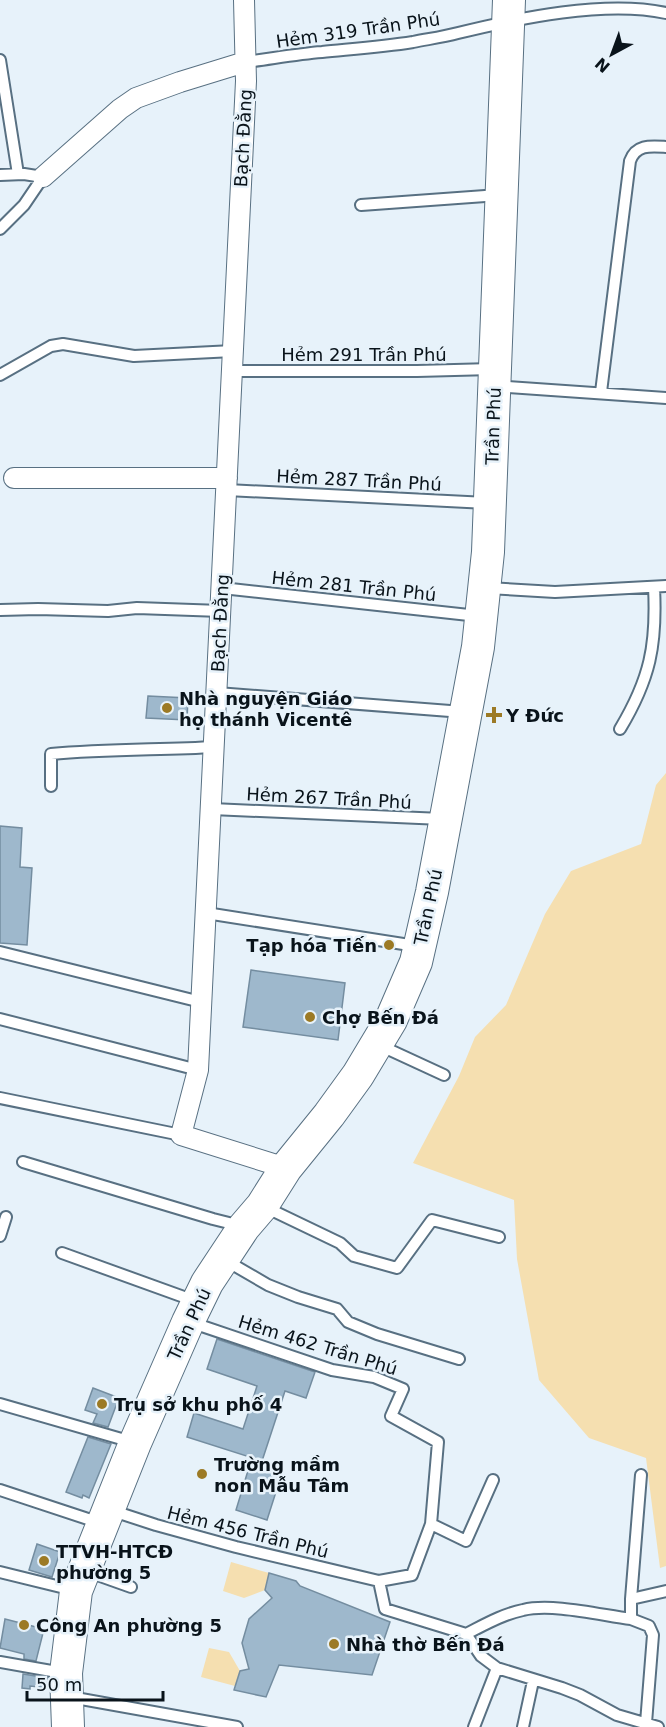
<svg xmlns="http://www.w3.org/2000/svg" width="666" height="1727" font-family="'DejaVu Sans',sans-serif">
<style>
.green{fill:#f5dfb0}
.building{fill:#9eb8cc;stroke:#748da0;stroke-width:1.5}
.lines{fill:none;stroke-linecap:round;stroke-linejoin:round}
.service-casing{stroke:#587082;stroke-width:14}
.minor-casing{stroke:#587082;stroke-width:22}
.primary-casing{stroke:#587082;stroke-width:34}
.service{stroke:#fff;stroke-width:10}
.minor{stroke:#fff;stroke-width:20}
.primary{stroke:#fff;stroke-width:32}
.poi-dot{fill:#9c7a25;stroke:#e7f2fa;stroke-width:2}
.labels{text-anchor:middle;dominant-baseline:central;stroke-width:5;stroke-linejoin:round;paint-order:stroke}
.street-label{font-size:18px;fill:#09131a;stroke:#e7f2fa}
.poi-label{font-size:18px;font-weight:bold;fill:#09131a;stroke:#e7f2fa;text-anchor:start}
</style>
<rect width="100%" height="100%" fill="#e7f2fa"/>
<!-- green -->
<path class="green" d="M 666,773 L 666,1566 L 660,1568 L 646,1458 L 589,1438 L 539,1380 L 517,1259 L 514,1200 L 413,1163 L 459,1076 L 475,1037 L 506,1005 L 545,914 L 571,871 L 641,844 L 656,785 Z
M 231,1562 L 269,1573 L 265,1590 L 244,1598 L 223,1591 Z
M 209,1648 L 229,1652 L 240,1671 L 235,1686 L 201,1677 Z"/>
<!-- building -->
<path class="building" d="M 148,696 L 188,698 L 187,720 L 146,718 Z
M 0,826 L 22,828 L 20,867 L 32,868 L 27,945 L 0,943 Z
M 251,970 L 345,983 L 338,1040 L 243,1027 Z
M 217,1339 L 315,1372 L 306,1398 L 285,1391 L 262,1461 L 187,1437 L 194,1413 L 243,1429 L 257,1386 L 207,1369 Z
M 93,1388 L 119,1398 L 108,1427 L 93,1423 L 97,1414 L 85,1410 Z
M 88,1437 L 111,1444 L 89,1498 L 83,1495 L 82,1498 L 66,1492 Z
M 250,1464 L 282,1473 L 267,1520 L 236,1510 Z
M 37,1544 L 60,1552 L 52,1577 L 29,1570 Z
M 269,1573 L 296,1581 L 300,1586 L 390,1622 L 372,1675 L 279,1665 L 266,1697 L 234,1690 L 240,1671 L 249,1669 L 242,1643 L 249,1619 L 272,1598 L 265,1590 Z
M 5,1619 L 44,1629 L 36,1661 L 24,1659 L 24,1654 L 0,1648 Z
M 23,1674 L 48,1678 L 48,1688 L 30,1686 L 30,1689 L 22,1688 Z"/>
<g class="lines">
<defs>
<path id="service" d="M 0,60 L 18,174
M 245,62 C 270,59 296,54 322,52 C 352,49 382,47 413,42 C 428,39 443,37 458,33 C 519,18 605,0 666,13
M 0,175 L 24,174 L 43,177 L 24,205 L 0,229
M 361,205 L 499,195
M 232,371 L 417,371 L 492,369
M 0,375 L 51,346 L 63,344 L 134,356 L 233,351
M 495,386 L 666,398
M 601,392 L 630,161 C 636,144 651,146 666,147
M 227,490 L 487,503
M 222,588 L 478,616
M 488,588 L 555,592 L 666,586
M 0,610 L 38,609 L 108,611 L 137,608 L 221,611
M 217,693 L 463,712
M 620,729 C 650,679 657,645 654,587
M 51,786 L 51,754 C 106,749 160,750 215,747
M 212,809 L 442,819
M 206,913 L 416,946
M 0,952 L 201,1002
M 0,1019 L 198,1070
M 379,1045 L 444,1075
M 0,1098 L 181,1135
M 23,1162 L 213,1219 L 241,1226
M 265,1207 L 340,1243 L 354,1256 L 397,1268 L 432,1220 L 499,1237
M 0,1236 L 6,1217
M 62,1253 L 195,1301
M 225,1260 L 268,1285 L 298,1297 L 337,1309 L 348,1322 L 377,1334 L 459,1359
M 0,1404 L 132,1442
M 0,1490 L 100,1523
M 110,1510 L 156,1525 L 236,1547 L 379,1581 L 412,1575 L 431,1524 L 438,1442 L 391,1416 L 403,1389 L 374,1377 L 332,1370 L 190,1322
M 431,1524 L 466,1541 L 493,1480
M 86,1571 L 131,1587
M 0,1572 L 73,1590
M 379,1581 L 385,1609 L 466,1634 L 481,1656 L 497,1668 L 562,1688 L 580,1695 L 617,1715 L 658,1727
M 631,1599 L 641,1475
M 631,1619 L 649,1626 L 653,1635 L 646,1723
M 466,1634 C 484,1625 503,1614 523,1610 C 552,1603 600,1615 631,1619 L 631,1599 L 666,1591
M 0,1662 L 63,1673
M 70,1697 L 237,1727
M 474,1727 L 497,1668
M 523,1727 L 533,1681"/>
<path id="minor" d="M 244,0 L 246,81 L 198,1070 L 181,1135 L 286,1168
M 43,177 L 120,109 L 136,98 L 180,82 L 245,62
M 14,478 L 227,478"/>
<path id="primary" d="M 68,1727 L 66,1673 L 76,1591 L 135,1443 L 188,1322 L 207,1283 L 244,1227 L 262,1206 L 286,1168 L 329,1115 L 358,1075 L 391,1020 L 416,962 L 432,892 L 478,647 L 488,552 L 509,0"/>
</defs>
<!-- service casing -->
<use href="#service" class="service-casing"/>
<!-- minor casing -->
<use href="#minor" class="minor-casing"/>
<!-- primary casing -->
<use href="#primary" class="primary-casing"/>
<!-- service -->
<use href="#service" class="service"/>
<!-- minor -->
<use href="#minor" class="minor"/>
<!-- primary -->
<use href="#primary" class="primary"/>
</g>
<!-- markers -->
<g class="poi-dot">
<circle cx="167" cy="708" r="6"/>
<path d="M491 706h6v6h6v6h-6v6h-6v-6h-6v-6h6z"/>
<circle cx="389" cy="945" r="6"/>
<circle cx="310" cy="1017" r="6"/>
<circle cx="102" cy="1404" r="6"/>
<circle cx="202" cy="1474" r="6"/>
<circle cx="44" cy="1561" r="6"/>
<circle cx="24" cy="1625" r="6"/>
<circle cx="334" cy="1644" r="6"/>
</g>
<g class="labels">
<!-- street labels -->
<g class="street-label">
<text transform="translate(358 30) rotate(-8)">Hẻm 319 Trần Phú</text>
<text transform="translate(243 138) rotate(-87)">Bạch Đằng</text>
<text x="364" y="354">Hẻm 291 Trần Phú</text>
<text transform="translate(493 426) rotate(-88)">Trần Phú</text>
<text transform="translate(359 480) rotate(3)">Hẻm 287 Trần Phú</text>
<text transform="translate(354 586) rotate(6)">Hẻm 281 Trần Phú</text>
<text transform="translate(220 623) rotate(-87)">Bạch Đằng</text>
<text transform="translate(329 798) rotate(3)">Hẻm 267 Trần Phú</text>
<text transform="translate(428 907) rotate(-78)">Trần Phú</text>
<text transform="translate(189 1324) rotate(-65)">Trần Phú</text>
<text transform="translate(318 1345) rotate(17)">Hẻm 462 Trần Phú</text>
<text transform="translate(248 1532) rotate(14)">Hẻm 456 Trần Phú</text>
</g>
<!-- poi labels -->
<g class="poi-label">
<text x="179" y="698">Nhà nguyện Giáo<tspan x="179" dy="21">họ thánh Vicentê</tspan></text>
<text x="506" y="715">Y Đức</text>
<text x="377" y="945" text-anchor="end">Tạp hóa Tiến</text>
<text x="322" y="1017">Chợ Bến Đá</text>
<text x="114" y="1404">Trụ sở khu phố 4</text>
<text x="214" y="1464">Trường mầm<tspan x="214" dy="21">non Mẫu Tâm</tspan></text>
<text x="56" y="1551">TTVH-HTCĐ<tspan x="56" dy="21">phường 5</tspan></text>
<text x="36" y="1625">Công An phường 5</text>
<text x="346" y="1644">Nhà thờ Bến Đá</text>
</g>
</g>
<!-- north arrow -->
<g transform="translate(612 54) rotate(221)" stroke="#e7f2fa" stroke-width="4.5" paint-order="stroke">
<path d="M0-4.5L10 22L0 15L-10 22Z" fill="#09131a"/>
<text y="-9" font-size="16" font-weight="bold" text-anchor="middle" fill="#09131a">N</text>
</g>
<!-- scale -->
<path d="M27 1691v9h136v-9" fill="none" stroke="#09131a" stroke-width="3"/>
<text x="36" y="1691" font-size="18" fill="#09131a" stroke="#e7f2fa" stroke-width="4.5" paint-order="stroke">50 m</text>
</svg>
